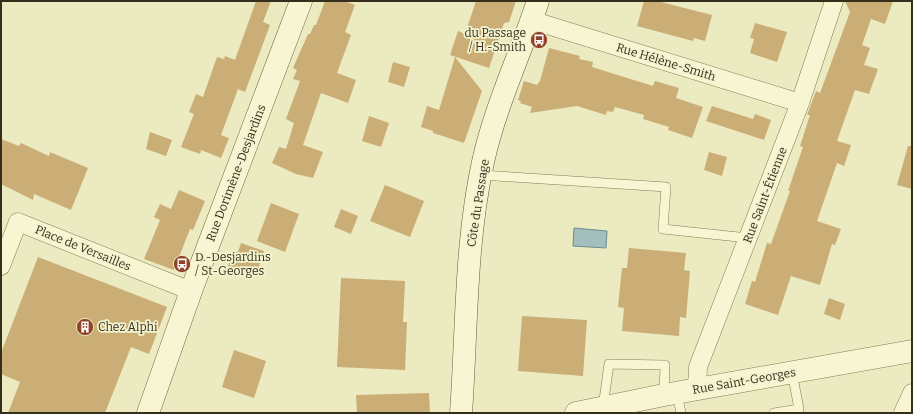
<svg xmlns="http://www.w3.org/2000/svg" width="913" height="414" font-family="Bitter,serif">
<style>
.water{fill:#a3bebd;stroke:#6a8c8c}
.building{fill:#caae76}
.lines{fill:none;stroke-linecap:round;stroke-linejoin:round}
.service-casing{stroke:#857b58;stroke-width:10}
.minor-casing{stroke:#857b58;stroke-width:19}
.tertiary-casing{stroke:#857b58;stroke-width:23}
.secondary-casing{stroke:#665c3c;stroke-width:23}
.service{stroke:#f8f6d2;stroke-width:9}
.minor{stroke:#f8f6d2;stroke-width:18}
.tertiary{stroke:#f8f6d2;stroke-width:22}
.secondary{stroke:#f8f6d2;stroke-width:22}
.labels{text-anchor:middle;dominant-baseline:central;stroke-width:3.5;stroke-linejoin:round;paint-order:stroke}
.poi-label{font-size:12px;fill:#352e1c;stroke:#f4f3cf;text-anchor:start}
.street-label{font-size:12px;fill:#352e1c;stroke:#f4f3cf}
</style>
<rect width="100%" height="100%" fill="#eceac0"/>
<!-- water -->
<path class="water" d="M 574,228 L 607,231 L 606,248 L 573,246 Z"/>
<!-- building -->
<path class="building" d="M 256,1 L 271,1 L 263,22 L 270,25 L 245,92 L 238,89 L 221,135 L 229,138 L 221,158 L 201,150 L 200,154 L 181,147 L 194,114 L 189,112 L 196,94 L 203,97 L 217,57 L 224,59 L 225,56 L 235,60 Z
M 325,1 L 344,1 L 355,5 L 345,32 L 351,35 L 337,73 L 356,80 L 348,103 L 321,93 L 303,145 L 323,152 L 313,178 L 296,174 L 272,163 L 279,147 L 286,149 L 294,123 L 286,119 L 300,81 L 293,79 L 297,70 L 293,68 L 308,34 L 310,34 L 314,25 L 316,25 Z
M 476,1 L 516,1 L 509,22 L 504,23 L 489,68 L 450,55 L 458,31 L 465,34 Z
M 644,1 L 657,1 L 712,15 L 705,41 L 694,38 L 693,41 L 637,26 Z
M 845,1 L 893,1 L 885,24 L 871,19 L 862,45 L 870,48 L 864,65 L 878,69 L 869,94 L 855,90 L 837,141 L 851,145 L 844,166 L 837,163 L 817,221 L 841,229 L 835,245 L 832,244 L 820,285 L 791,276 L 778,315 L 745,304 L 752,281 L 755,282 L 767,243 L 771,244 L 790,191 L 788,191 L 803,147 L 800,146 L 810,115 L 807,115 L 816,91 L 820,93 L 850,12 Z
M 755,23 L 787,32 L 777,62 L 750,53 L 754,39 L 750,38 Z
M 549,48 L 580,56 L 579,59 L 593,62 L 592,67 L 653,86 L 655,81 L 679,88 L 676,98 L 703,107 L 692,138 L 668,130 L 669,127 L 643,119 L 644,115 L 615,107 L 613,112 L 607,111 L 606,115 L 577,106 L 530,113 L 532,107 L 520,103 L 521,101 L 518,100 L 524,81 L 537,85 L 540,81 Z
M 455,57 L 482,91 L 464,143 L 433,133 L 433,131 L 421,127 L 427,106 L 439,110 Z
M 393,62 L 410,67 L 404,87 L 388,82 Z
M 712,106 L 753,119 L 755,114 L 771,120 L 764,140 L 706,121 Z
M 369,116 L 389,123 L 381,147 L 362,141 Z
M 150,132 L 172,140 L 166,156 L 146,149 Z
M 1,139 L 19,146 L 21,143 L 49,156 L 50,152 L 88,168 L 71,210 L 34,194 L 33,200 L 1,184 Z
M 908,146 L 912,146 L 912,189 L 897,185 Z
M 709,152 L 727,157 L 722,176 L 704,170 Z
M 385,185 L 424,201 L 410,237 L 370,221 Z
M 179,190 L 205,201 L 193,230 L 190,229 L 174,270 L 144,259 L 160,220 L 154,217 L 160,204 L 171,209 Z
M 271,203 L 299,214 L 285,252 L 257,241 Z
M 341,209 L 358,216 L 351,234 L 334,227 Z
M 241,243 L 264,251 L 257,272 L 251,270 L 249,274 L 228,266 L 234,251 L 238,252 Z
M 629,248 L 686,253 L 684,270 L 690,271 L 686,318 L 680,317 L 679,336 L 622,331 L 624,308 L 618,307 L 622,268 L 627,268 Z
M 38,257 L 167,307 L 149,354 L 131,347 L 105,413 L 8,413 L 20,382 L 1,374 L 1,353 Z
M 341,278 L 405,281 L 403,322 L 407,322 L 405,370 L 337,367 Z
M 829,298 L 845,304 L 840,320 L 824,314 Z
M 522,316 L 587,320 L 583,376 L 518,371 Z
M 234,350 L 266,361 L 254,398 L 222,387 Z
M 429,393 L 430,413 L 357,413 L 356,395 Z"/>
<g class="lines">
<defs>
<path id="service" d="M 481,175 L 666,187 L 663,229 L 748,238
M 677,393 L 681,413
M 603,407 L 609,364 L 665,365 L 664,394
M 774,413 L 799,409 L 792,372"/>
<path id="minor" d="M 531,20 L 800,103
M 1,266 L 18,222 L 191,291
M 697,389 L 698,367 L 800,103 L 834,1
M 903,413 L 912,393"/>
<path id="tertiary" d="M 576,413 L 664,395 L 912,351"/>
<path id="secondary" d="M 148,413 L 191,291 L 301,1
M 461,413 C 467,329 465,244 483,162 C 495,107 520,55 538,1"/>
</defs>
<!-- service casing -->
<use href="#service" class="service-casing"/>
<!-- minor casing -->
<use href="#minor" class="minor-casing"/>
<!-- tertiary casing -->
<use href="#tertiary" class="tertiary-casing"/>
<!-- secondary casing -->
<use href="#secondary" class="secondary-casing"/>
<!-- service -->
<use href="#service" class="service"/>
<!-- minor -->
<use href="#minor" class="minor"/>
<!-- tertiary -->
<use href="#tertiary" class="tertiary"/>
<!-- secondary -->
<use href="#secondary" class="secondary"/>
</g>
<!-- icons -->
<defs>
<symbol id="bus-disc" viewBox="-11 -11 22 22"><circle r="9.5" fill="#92432a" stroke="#f4f3cf"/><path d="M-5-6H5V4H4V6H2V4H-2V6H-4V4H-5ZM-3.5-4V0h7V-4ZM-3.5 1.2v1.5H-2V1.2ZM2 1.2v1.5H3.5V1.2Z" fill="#fff"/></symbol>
<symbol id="building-disc" viewBox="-11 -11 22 22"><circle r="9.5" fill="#92432a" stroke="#f4f3cf"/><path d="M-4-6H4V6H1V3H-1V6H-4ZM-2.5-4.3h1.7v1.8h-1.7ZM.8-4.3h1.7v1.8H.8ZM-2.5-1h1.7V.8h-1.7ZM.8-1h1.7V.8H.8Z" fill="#fff"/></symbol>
</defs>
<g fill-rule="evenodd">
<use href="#bus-disc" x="529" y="30" width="20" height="20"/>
<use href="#bus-disc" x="172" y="254" width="20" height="20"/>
<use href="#building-disc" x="75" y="317" width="20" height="20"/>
</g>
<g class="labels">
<!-- poi labels -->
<g class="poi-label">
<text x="526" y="33" text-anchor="end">du Passage<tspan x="526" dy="14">/ H.-Smith</tspan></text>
<text x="195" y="257">D.-Desjardins<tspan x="195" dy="14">/ St-Georges</tspan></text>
<text x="98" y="327">Chez Alphi</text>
</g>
<!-- street labels -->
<g class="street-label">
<text transform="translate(666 62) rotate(17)">Rue Hélène-Smith</text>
<text transform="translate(236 173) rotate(-69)">Rue Dorimène-Desjardins</text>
<text transform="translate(765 195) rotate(-69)">Rue Saint-Étienne</text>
<text transform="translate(478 203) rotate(-81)">Côte du Passage</text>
<text transform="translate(83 248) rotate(22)">Place de Versailles</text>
<text transform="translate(744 381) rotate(-10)">Rue Saint-Georges</text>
</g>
</g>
<!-- border -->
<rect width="913" height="414" fill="none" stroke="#352e1c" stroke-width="4"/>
</svg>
